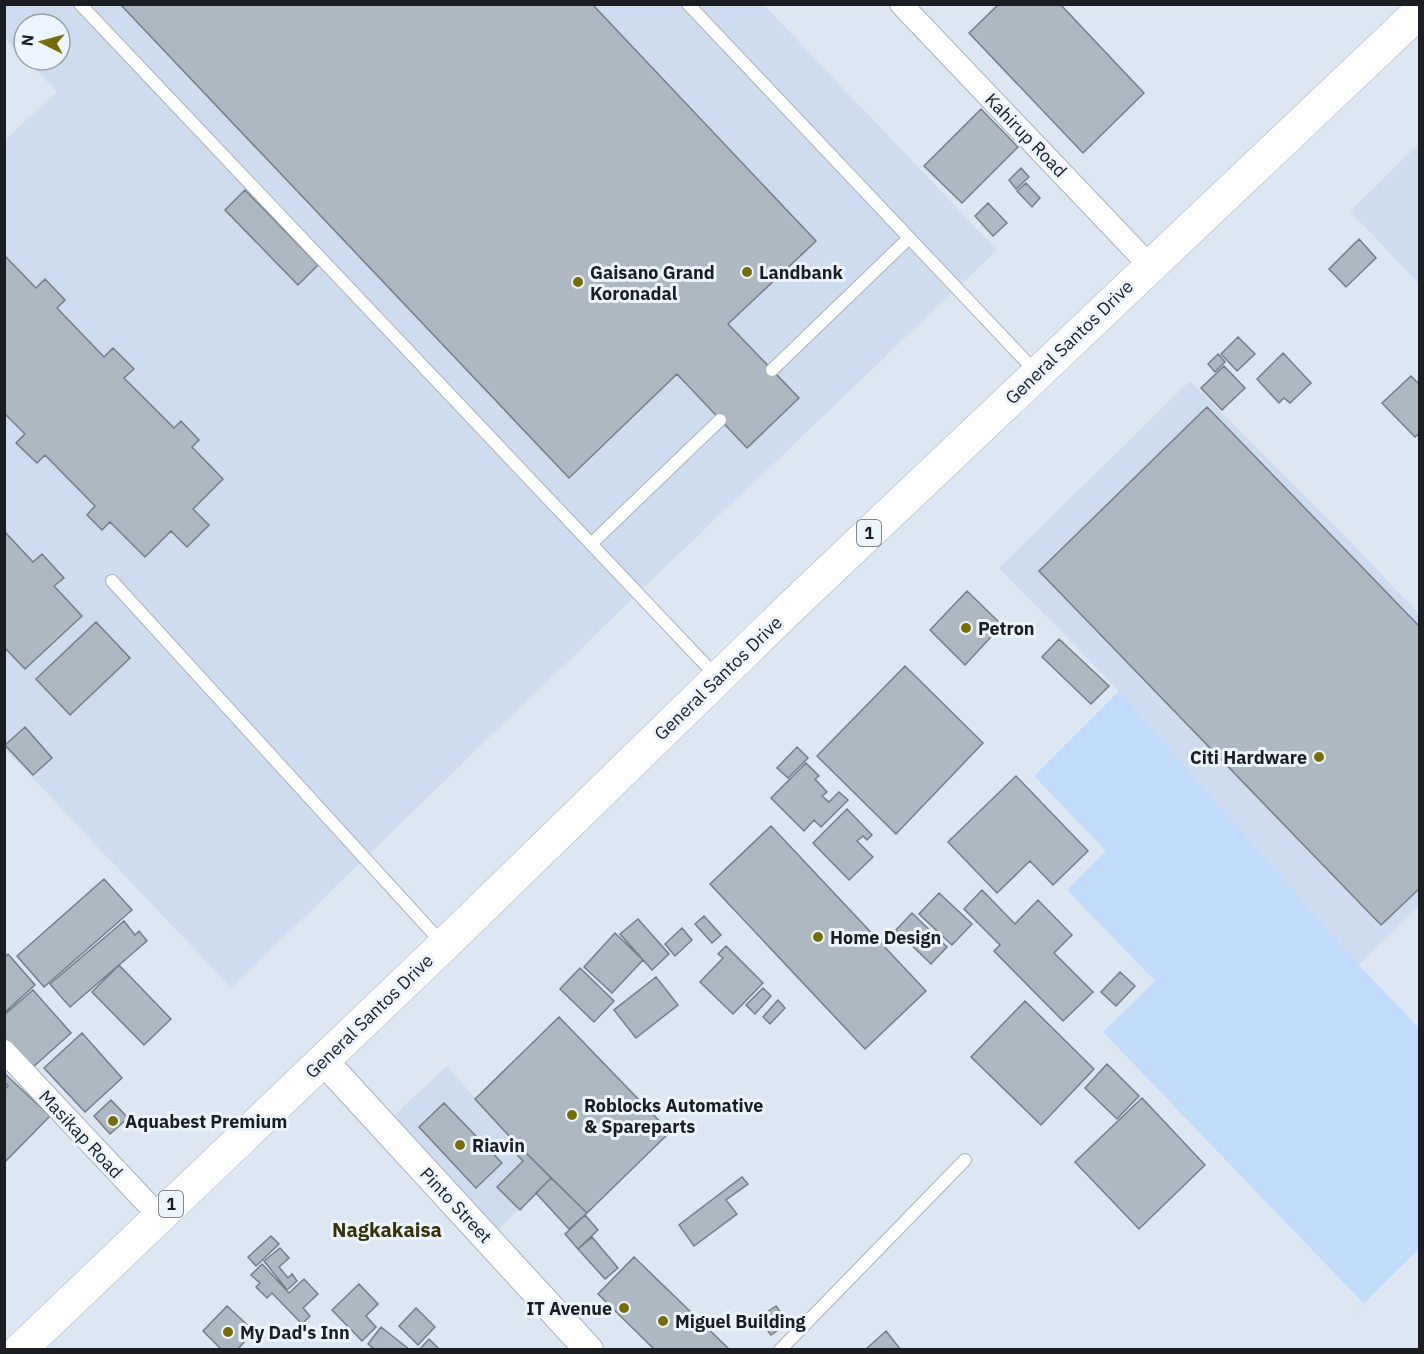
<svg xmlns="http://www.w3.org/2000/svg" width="1424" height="1354" font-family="'IBM Plex Sans',sans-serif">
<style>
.built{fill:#cddcee}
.green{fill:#c1dbfa}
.building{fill:#aeb8c3;stroke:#747d88;stroke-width:1.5}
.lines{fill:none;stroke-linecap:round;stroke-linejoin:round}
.service-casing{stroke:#a9b2be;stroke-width:14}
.minor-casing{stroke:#a9b2be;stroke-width:24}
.tertiary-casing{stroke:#a9b2be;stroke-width:30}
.trunk-casing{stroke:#a9b2be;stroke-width:34}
.service{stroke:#fff;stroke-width:12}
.minor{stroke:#fff;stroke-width:22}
.tertiary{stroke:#fff;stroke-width:28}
.trunk{stroke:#fff;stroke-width:33}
.poi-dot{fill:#776c06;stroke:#ecf4fd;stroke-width:2}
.labels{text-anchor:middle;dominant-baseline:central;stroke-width:6;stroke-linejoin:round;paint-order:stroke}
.shield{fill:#ecf4fd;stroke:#595e64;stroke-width:1.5}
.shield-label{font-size:16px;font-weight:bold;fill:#1a1e22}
.street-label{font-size:18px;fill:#1a1e22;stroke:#ecf4fd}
.poi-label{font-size:18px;font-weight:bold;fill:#1a1e22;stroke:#ecf4fd;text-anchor:start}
.neighbourhood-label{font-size:20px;font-weight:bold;fill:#383307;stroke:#ecf4fd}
</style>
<rect width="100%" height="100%" fill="#dde7f3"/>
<!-- built -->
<path class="built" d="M 5,5 L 764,5 L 997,250 L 660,572 L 231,988 L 5,749 L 5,140 L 57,92 L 26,60 L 60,60 L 60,24 L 24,24 L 24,58 L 5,38 Z
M 1419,144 L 1419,284 L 1350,211 Z
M 1190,381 L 1350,541 L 1419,614 L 1419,906 L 1359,965 L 1119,691 L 999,568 Z
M 447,1066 L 511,1138 L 551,1178 L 495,1233 L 391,1118 Z"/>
<!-- green -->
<path class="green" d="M 1119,691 L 1359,965 L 1419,1028 L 1419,1249 L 1347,1320 L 1363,1303 L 1103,1032 L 1155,981 L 1067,890 L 1106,851 L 1034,776 Z"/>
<!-- building -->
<path class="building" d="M 120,4 L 592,4 L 816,241 L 728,324 L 799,398 L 747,448 L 677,374 L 569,478 Z
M 999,4 L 1060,4 L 1144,93 L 1083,153 L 969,33 Z
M 981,109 L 1018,147 L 962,203 L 924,166 Z
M 1021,168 L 1029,177 L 1016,189 L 1009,180 Z
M 1026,183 L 1040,198 L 1032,207 L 1017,191 Z
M 245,190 L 318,265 L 298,285 L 225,210 Z
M 988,203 L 1007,223 L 993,236 L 975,216 Z
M 1359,239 L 1376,258 L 1346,287 L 1329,269 Z
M 4,255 L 36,288 L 45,279 L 65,300 L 57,308 L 104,357 L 113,348 L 134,369 L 124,378 L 174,428 L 181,421 L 199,440 L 192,447 L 223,479 L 193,509 L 209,525 L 187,547 L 171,531 L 145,557 L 110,522 L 102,530 L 87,515 L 95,506 L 45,455 L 37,463 L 16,443 L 25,434 L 4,413 Z
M 1238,337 L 1255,354 L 1237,371 L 1221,354 Z
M 1283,353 L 1311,383 L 1290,403 L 1284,398 L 1279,403 L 1257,379 Z
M 1218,354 L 1225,362 L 1215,372 L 1208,364 Z
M 1224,366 L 1245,388 L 1222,410 L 1201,388 Z
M 1411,376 L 1420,385 L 1420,433 L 1415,437 L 1382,403 Z
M 1207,407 L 1420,627 L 1420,888 L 1381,925 L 1039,571 Z
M 4,531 L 33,562 L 42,554 L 64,578 L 54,586 L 82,616 L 25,669 L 4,647 Z
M 967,591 L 1002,625 L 965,665 L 930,630 Z
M 96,622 L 130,658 L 70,715 L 36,679 Z
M 1059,639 L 1109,686 L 1091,704 L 1042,657 Z
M 905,666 L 983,743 L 896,834 L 817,756 Z
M 25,727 L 52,758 L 33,775 L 5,745 Z
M 797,747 L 808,758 L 788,778 L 777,768 Z
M 806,763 L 819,776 L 815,779 L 827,792 L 822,796 L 829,802 L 839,792 L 848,800 L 821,827 L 814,820 L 804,831 L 771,798 Z
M 1016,776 L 1088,851 L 1053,885 L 1030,861 L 997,893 L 948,842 Z
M 847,809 L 872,835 L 867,840 L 863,836 L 857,841 L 873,857 L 849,880 L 813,843 Z
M 771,826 L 926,991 L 865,1049 L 710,884 Z
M 104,879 L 132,910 L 44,987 L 17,956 Z
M 982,890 L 1015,924 L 1038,900 L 1072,935 L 1054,953 L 1093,992 L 1063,1021 L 994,951 L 1000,945 L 964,909 Z
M 939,893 L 972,924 L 952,945 L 919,914 Z
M 912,913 L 947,947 L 931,964 L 896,930 Z
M 704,916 L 721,935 L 712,943 L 695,924 Z
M 638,919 L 669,954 L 652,970 L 620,934 Z
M 124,921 L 135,935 L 139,931 L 147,941 L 70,1007 L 50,984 Z
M 682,928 L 692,940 L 675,956 L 665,944 Z
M 615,933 L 643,960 L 612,993 L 584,967 Z
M 726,946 L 763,983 L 733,1014 L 700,982 L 723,958 L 718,954 Z
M 8,954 L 35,985 L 4,1013 L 4,958 Z
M 119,965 L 171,1019 L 144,1045 L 92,992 Z
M 580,968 L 614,1001 L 594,1022 L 560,989 Z
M 1120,972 L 1135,986 L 1116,1006 L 1101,992 Z
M 656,977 L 678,1005 L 636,1038 L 614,1010 Z
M 763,988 L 771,996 L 755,1014 L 746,1005 Z
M 33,990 L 71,1033 L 32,1068 L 4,1038 L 4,1015 Z
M 778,1000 L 785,1008 L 770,1024 L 763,1017 Z
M 1025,1001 L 1094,1069 L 1041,1125 L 971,1057 Z
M 559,1017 L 670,1132 L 587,1213 L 511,1138 L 475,1099 Z
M 82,1033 L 122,1078 L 85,1112 L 44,1068 Z
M 1107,1064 L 1139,1096 L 1117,1119 L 1085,1088 Z
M 4,1073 L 50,1116 L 4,1163 L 4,1090 L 8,1086 L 4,1082 Z
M 1142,1098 L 1205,1165 L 1139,1229 L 1075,1162 Z
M 111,1100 L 128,1118 L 110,1134 L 94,1116 Z
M 444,1103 L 502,1163 L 476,1188 L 419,1127 Z
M 511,1138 L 551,1178 L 520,1210 L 497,1187 L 523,1161 L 506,1143 Z
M 742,1177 L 748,1184 L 726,1200 L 737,1214 L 694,1246 L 679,1225 Z
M 551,1178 L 587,1213 L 569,1229 L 536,1193 Z
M 585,1215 L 598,1230 L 578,1249 L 565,1234 Z
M 271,1236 L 279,1244 L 256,1266 L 248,1257 Z
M 592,1237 L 618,1268 L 605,1279 L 578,1249 Z
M 280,1248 L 289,1258 L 279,1267 L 288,1278 L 292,1274 L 297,1281 L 287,1290 L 264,1261 Z
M 634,1257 L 729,1349 L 728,1350 L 655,1350 L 598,1294 Z
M 262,1264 L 289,1293 L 304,1279 L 318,1294 L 303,1308 L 310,1316 L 302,1324 L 272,1293 L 267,1298 L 256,1287 L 260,1283 L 251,1275 Z
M 359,1284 L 378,1304 L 366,1316 L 376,1327 L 362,1341 L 332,1310 Z
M 227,1306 L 254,1331 L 237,1350 L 222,1350 L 203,1331 Z
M 776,1306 L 788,1323 L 771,1335 L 758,1318 Z
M 416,1308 L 435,1327 L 418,1345 L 399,1326 Z
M 381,1327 L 410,1350 L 375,1350 L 368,1344 Z
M 886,1331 L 901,1350 L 865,1350 Z
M 429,1339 L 440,1350 L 419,1350 Z"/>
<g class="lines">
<defs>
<path id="service" d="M 80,4 L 717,677
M 688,4 L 1036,372
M 772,370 L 909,238
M 591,544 L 720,420
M 112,581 L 443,944
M 780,1350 L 965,1160"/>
<path id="minor" d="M 901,4 L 1150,266
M 4,1051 L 159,1216"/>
<path id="tertiary" d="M 323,1060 L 589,1350"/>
<path id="trunk" d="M 20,1350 L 444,945 L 788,610 L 1420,11"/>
</defs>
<!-- service casing -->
<use href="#service" class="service-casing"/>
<!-- minor casing -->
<use href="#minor" class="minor-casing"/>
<!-- tertiary casing -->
<use href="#tertiary" class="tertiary-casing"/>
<!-- trunk casing -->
<use href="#trunk" class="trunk-casing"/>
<!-- service -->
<use href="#service" class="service"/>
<!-- minor -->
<use href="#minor" class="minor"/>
<!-- tertiary -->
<use href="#tertiary" class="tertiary"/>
<!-- trunk -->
<use href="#trunk" class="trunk"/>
</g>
<!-- markers -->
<g class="poi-dot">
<circle cx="747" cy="272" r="6"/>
<circle cx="578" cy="282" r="6"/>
<circle cx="966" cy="628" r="6"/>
<circle cx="1319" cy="757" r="6"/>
<circle cx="818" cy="937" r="6"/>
<circle cx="572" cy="1115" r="6"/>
<circle cx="113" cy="1121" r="6"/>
<circle cx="460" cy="1145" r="6"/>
<circle cx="624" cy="1308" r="6"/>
<circle cx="663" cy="1321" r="6"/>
<circle cx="228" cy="1332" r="6"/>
</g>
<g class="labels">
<!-- shield labels -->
<g class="shield">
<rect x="857" y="520" width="24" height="26" rx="4.5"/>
<rect x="159" y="1191" width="24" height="26" rx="4.5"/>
</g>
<g class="shield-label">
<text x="869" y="533">1</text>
<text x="171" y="1204">1</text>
</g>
<!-- street labels -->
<g class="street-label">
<text transform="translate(1026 135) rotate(46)">Kahirup Road</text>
<text transform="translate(1069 342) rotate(-44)">General Santos Drive</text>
<text transform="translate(718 678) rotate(-44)">General Santos Drive</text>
<text transform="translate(369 1016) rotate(-44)">General Santos Drive</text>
<text transform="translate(81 1134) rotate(47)">Masikap Road</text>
<text transform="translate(456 1205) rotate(47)">Pinto Street</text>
</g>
<!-- poi labels -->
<g class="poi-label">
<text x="590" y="272">Gaisano Grand<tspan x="590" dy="21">Koronadal</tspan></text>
<text x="759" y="272">Landbank</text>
<text x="978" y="628">Petron</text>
<text x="1307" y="757" text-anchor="end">Citi Hardware</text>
<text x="830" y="937">Home Design</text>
<text x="584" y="1105">Roblocks Automative<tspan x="584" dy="21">&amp; Spareparts</tspan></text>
<text x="125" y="1121">Aquabest Premium</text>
<text x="472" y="1145">Riavin</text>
<text x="612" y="1308" text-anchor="end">IT Avenue</text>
<text x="675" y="1321">Miguel Building</text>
<text x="240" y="1332">My Dad's Inn</text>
</g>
<!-- neighbourhood labels -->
<g class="neighbourhood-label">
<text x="387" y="1229">Nagkakaisa</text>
</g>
</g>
<!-- border -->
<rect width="1424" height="1354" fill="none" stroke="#1a1e22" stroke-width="12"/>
<!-- north arrow -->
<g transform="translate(42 42) rotate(276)"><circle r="28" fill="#ecf4fd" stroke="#989ea5" stroke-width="1.5"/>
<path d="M0-4.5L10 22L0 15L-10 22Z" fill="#776c06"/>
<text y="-9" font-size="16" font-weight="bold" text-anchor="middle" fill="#1a1e22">N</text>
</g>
</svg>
